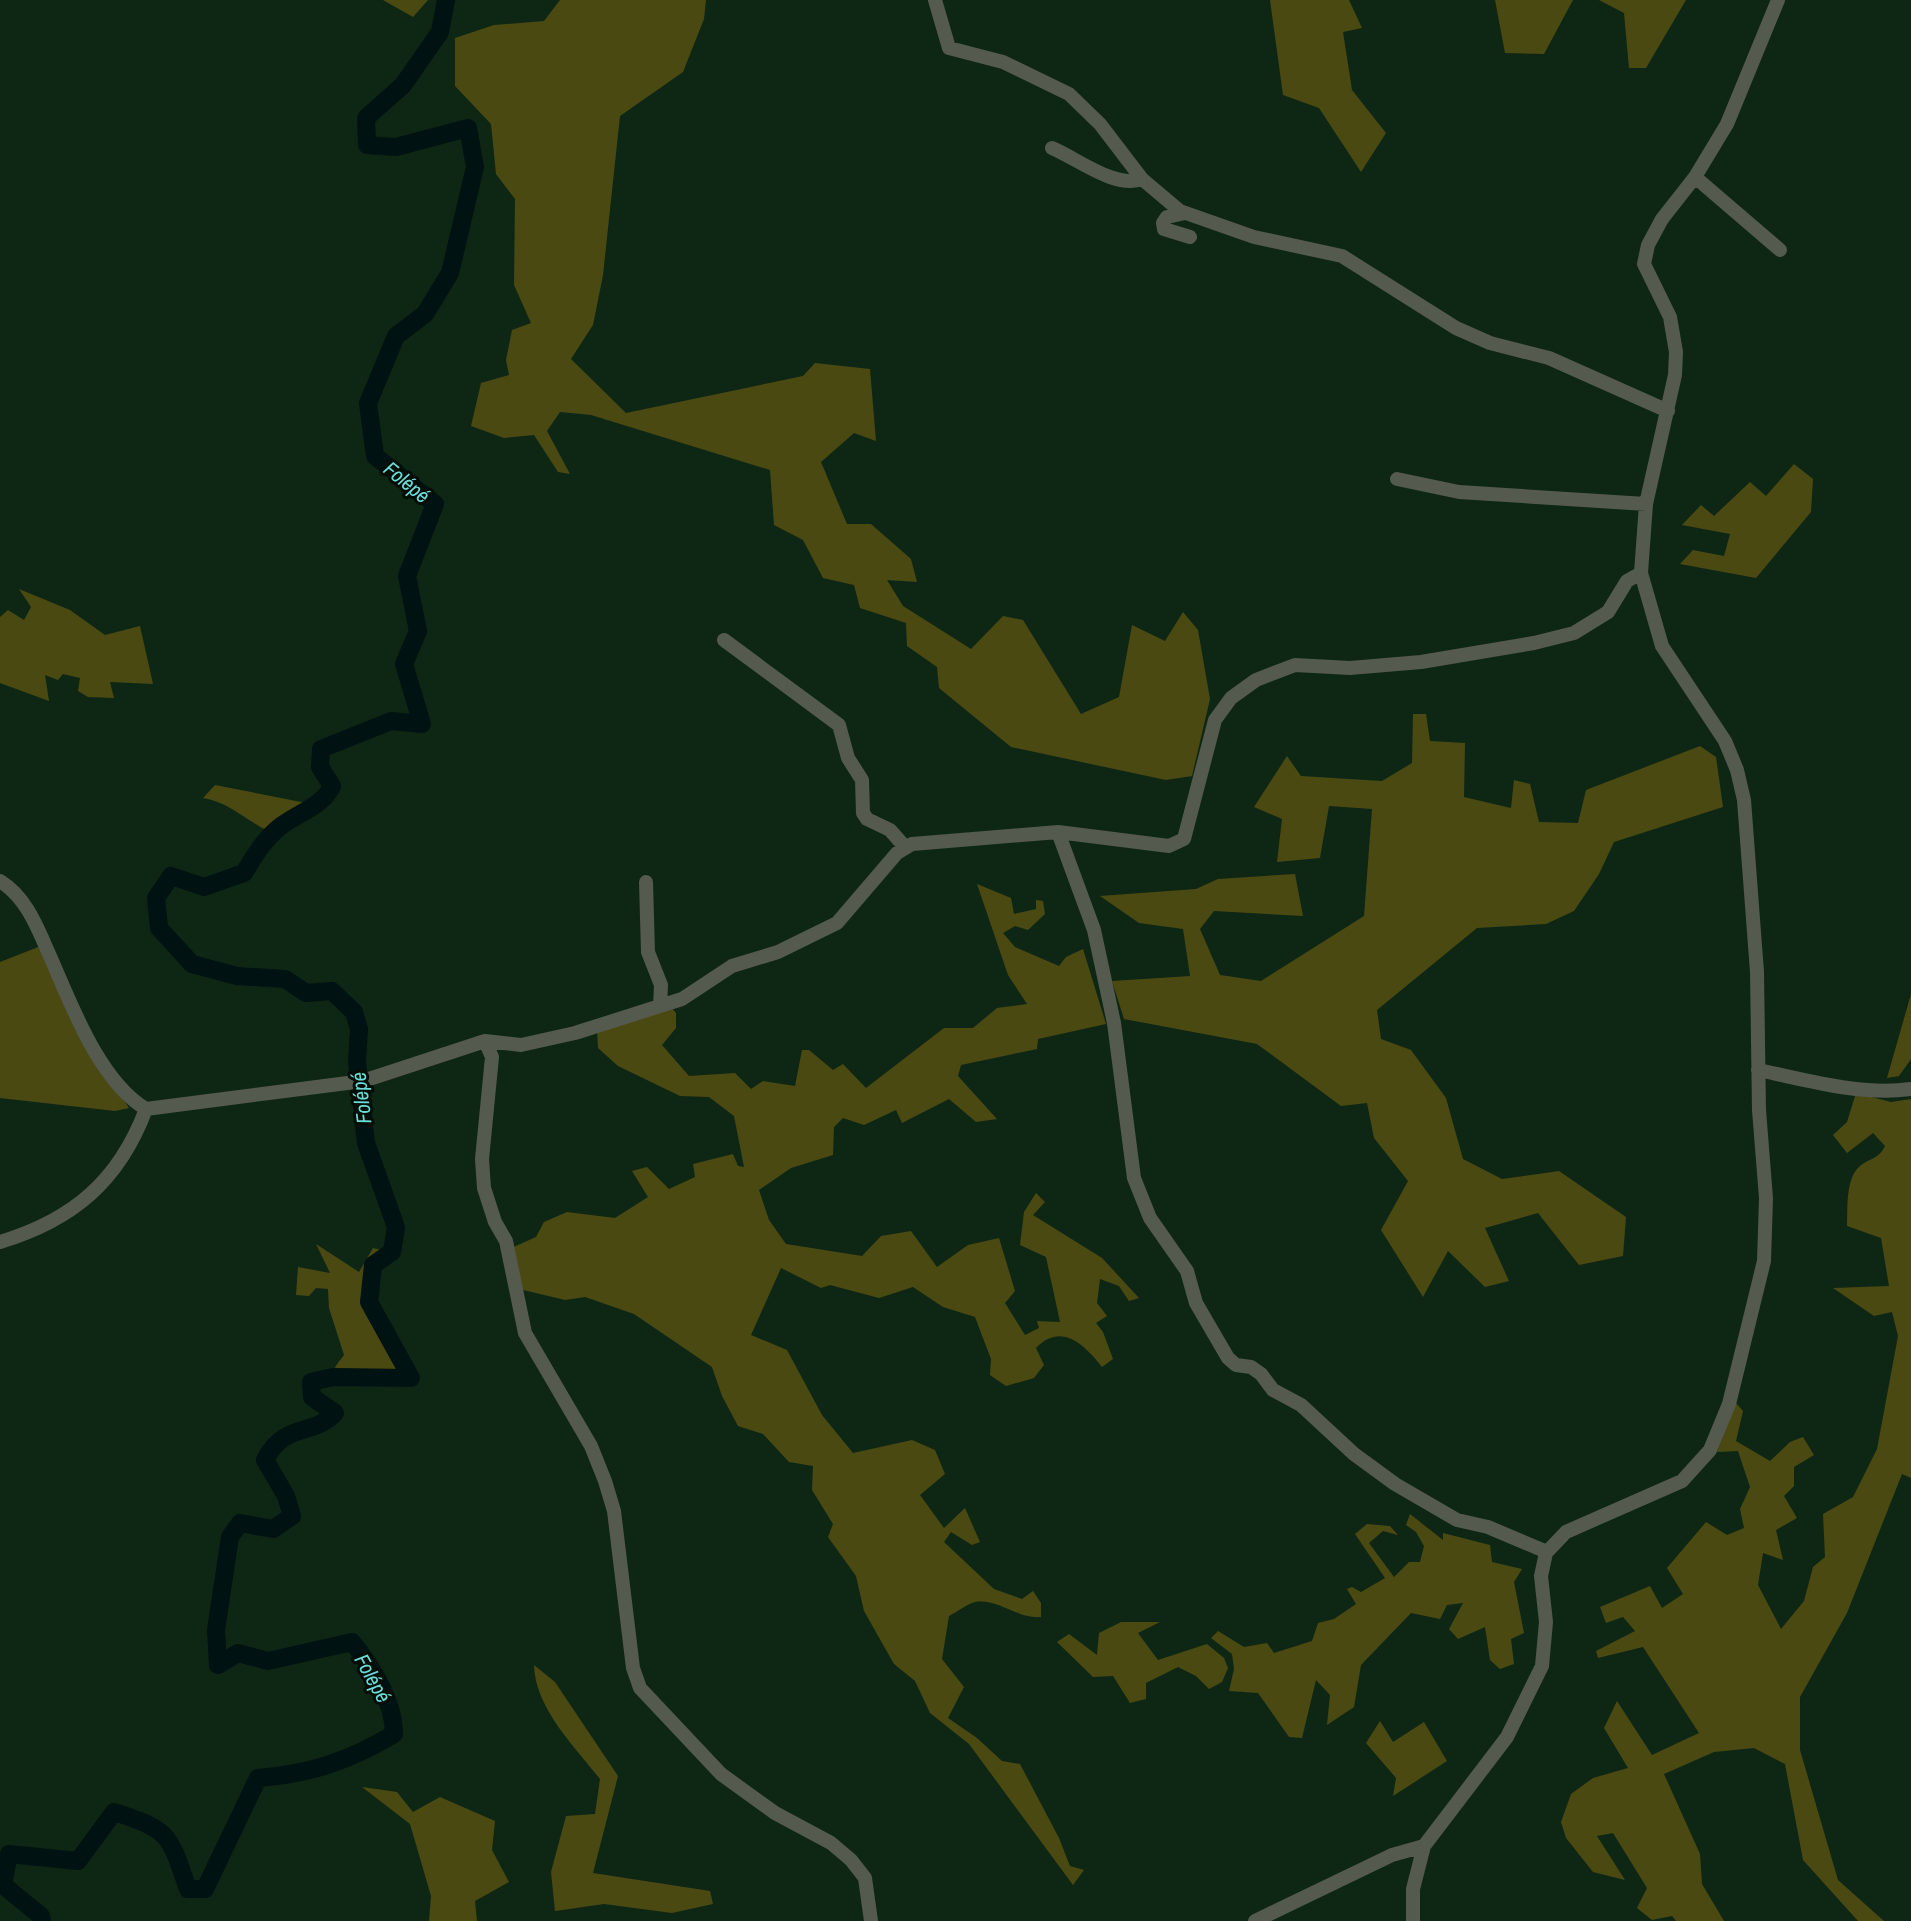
<svg xmlns="http://www.w3.org/2000/svg" width="1911" height="1921" font-family="'Archivo Narrow',sans-serif">
<style>
.green{fill:#4b4912}
.lines{fill:none;stroke-linecap:round;stroke-linejoin:round}
.river{stroke:#001211;stroke-width:18}
.minor{stroke:#545a4e;stroke-width:14}
.labels{text-anchor:middle;dominant-baseline:central;stroke-width:6;stroke-linejoin:round;paint-order:stroke}
.water-label{font-size:21px;font-style:italic;fill:#6bddd9;stroke:#040d06}
</style>
<rect width="100%" height="100%" fill="#0e2715"/>
<!-- green -->
<path class="green" d="M 383,0 L 428,0 L 413,17 Z
M 560,0 L 706,0 L 704,19 L 683,72 L 620,116 L 603,275 L 593,325 L 571,359 L 626,413 L 803,376 L 815,363 L 870,369 L 876,441 L 854,433 L 821,462 L 847,524 L 871,524 L 911,559 L 917,582 L 887,580 L 903,606 L 971,649 L 1003,616 L 1023,620 L 1081,714 L 1119,697 L 1132,625 L 1165,641 L 1183,612 L 1198,630 L 1210,699 L 1192,776 L 1166,780 L 1011,747 L 939,688 L 937,667 L 907,646 L 906,623 L 860,608 L 854,585 L 823,578 L 803,540 L 774,525 L 770,470 L 591,415 L 560,412 L 547,431 L 570,474 L 558,472 L 534,435 L 504,438 L 471,426 L 481,383 L 509,375 L 506,360 L 512,330 L 531,323 L 514,285 L 515,199 L 496,174 L 491,124 L 455,86 L 455,38 L 494,25 L 544,21 Z
M 1270,0 L 1349,0 L 1362,28 L 1343,32 L 1352,90 L 1386,133 L 1361,172 L 1319,108 L 1283,95 Z
M 1495,0 L 1573,0 L 1544,54 L 1505,53 Z
M 1599,0 L 1686,0 L 1646,68 L 1629,68 L 1624,13 Z
M 1794,464 L 1813,479 L 1811,512 L 1756,578 L 1680,564 L 1693,550 L 1724,556 L 1730,534 L 1682,525 L 1701,505 L 1714,516 L 1750,482 L 1766,496 Z
M 19,589 L 70,610 L 105,635 L 140,626 L 153,684 L 110,682 L 114,698 L 88,697 L 78,691 L 80,678 L 63,674 L 58,680 L 45,675 L 49,701 L 0,683 L 0,617 L 8,610 L 24,620 L 31,607 Z
M 1413,714 L 1426,714 L 1430,741 L 1465,743 L 1464,797 L 1511,808 L 1514,780 L 1530,784 L 1539,822 L 1578,823 L 1586,790 L 1700,746 L 1716,757 L 1723,807 L 1614,842 L 1599,874 L 1574,911 L 1546,924 L 1477,928 L 1377,1010 L 1381,1039 L 1411,1050 L 1446,1098 L 1463,1159 L 1502,1179 L 1559,1171 L 1626,1217 L 1623,1256 L 1579,1265 L 1538,1213 L 1485,1228 L 1509,1281 L 1485,1287 L 1448,1251 L 1423,1297 L 1381,1230 L 1408,1181 L 1374,1138 L 1367,1103 L 1341,1106 L 1257,1044 L 1124,1019 L 1112,981 L 1190,976 L 1183,929 L 1139,923 L 1100,896 L 1196,889 L 1218,879 L 1295,874 L 1303,916 L 1214,911 L 1200,929 L 1220,975 L 1261,981 L 1364,916 L 1372,809 L 1329,806 L 1320,858 L 1277,862 L 1282,819 L 1254,807 L 1287,756 L 1301,776 L 1382,781 L 1412,763 Z
M 215,785 L 306,803 L 266,830 C 245,819 226,801 203,798 Z
M 977,884 L 1011,898 L 1014,914 L 1036,909 L 1036,900 L 1043,901 L 1045,914 L 1028,930 L 1015,926 L 1003,933 L 1015,947 L 1059,966 L 1066,957 L 1083,949 L 1106,1024 L 1038,1039 L 1037,1049 L 961,1065 L 958,1076 L 997,1119 L 976,1122 L 949,1099 L 902,1123 L 896,1110 L 864,1125 L 843,1118 L 834,1127 L 833,1155 L 791,1168 L 759,1190 L 769,1220 L 786,1244 L 862,1256 L 881,1236 L 911,1231 L 937,1267 L 968,1245 L 999,1238 L 1015,1291 L 1005,1303 L 1025,1335 L 1039,1328 L 1037,1321 L 1060,1322 L 1046,1257 L 1020,1245 L 1024,1212 L 1036,1193 L 1045,1202 L 1033,1215 L 1102,1258 L 1139,1298 L 1129,1301 L 1119,1286 L 1100,1279 L 1097,1303 L 1107,1316 L 1096,1323 L 1103,1332 L 1113,1359 L 1102,1367 C 1084,1344 1061,1322 1036,1348 L 1044,1365 L 1034,1378 L 1006,1386 L 990,1375 L 991,1359 L 975,1317 L 943,1307 L 913,1287 L 879,1298 L 830,1285 L 821,1288 L 781,1268 L 751,1335 L 787,1350 L 822,1415 L 853,1453 L 912,1440 L 935,1450 L 945,1474 L 920,1495 L 944,1528 L 965,1508 L 980,1542 L 972,1545 L 951,1532 L 944,1542 L 994,1589 L 1022,1599 L 1033,1591 L 1041,1603 L 1041,1617 C 1016,1619 999,1598 975,1602 C 967,1604 957,1612 949,1616 L 942,1659 L 964,1687 L 948,1718 L 977,1738 L 1002,1761 L 1020,1764 L 1059,1838 L 1070,1866 L 1084,1870 L 1073,1885 L 969,1744 L 930,1713 L 915,1681 L 894,1664 L 864,1611 L 856,1576 L 828,1537 L 833,1524 L 812,1490 L 813,1466 L 789,1462 L 763,1434 L 738,1426 L 722,1396 L 712,1367 L 634,1314 L 585,1297 L 565,1300 L 515,1288 L 509,1249 L 536,1237 L 544,1222 L 567,1212 L 615,1218 L 648,1197 L 632,1171 L 647,1167 L 669,1189 L 695,1177 L 693,1164 L 733,1154 L 738,1166 L 744,1167 L 734,1116 L 709,1097 L 680,1096 L 618,1066 L 598,1048 L 597,1029 L 663,998 L 676,1013 L 676,1028 L 662,1045 L 689,1076 L 735,1073 L 751,1089 L 763,1081 L 795,1086 L 802,1050 L 809,1050 L 833,1070 L 843,1064 L 866,1088 L 944,1028 L 973,1028 L 997,1008 L 1027,1004 L 1008,975 Z
M 41,946 L 69,1013 L 129,1108 L 115,1111 L 0,1098 L 0,962 Z
M 1911,994 L 1911,1059 L 1899,1076 L 1887,1078 Z
M 1856,1093 L 1891,1102 L 1911,1099 L 1911,1478 L 1902,1474 L 1847,1613 L 1800,1697 L 1800,1750 L 1838,1880 L 1884,1921 L 1858,1921 L 1803,1860 L 1785,1764 L 1754,1748 L 1714,1752 L 1664,1774 L 1700,1854 L 1702,1884 L 1724,1921 L 1676,1921 L 1672,1916 L 1652,1920 L 1637,1908 L 1647,1888 L 1613,1833 L 1597,1836 L 1625,1880 L 1593,1872 L 1566,1838 L 1561,1822 L 1571,1794 L 1593,1778 L 1628,1768 L 1604,1728 L 1617,1701 L 1652,1755 L 1699,1733 L 1643,1647 L 1598,1658 L 1596,1651 L 1635,1631 L 1623,1617 L 1606,1623 L 1600,1607 L 1650,1586 L 1662,1608 L 1683,1594 L 1667,1568 L 1706,1522 L 1727,1535 L 1744,1528 L 1740,1509 L 1750,1487 L 1738,1451 L 1717,1452 L 1736,1403 L 1743,1411 L 1736,1441 L 1770,1461 L 1790,1442 L 1803,1437 L 1814,1455 L 1794,1467 L 1794,1486 L 1784,1496 L 1797,1518 L 1776,1530 L 1783,1560 L 1763,1553 L 1758,1585 L 1781,1629 L 1804,1601 L 1813,1567 L 1825,1557 L 1823,1514 L 1853,1497 L 1877,1449 L 1898,1336 L 1892,1312 L 1874,1316 L 1833,1288 L 1889,1286 L 1881,1238 L 1847,1226 C 1848,1208 1845,1179 1860,1166 C 1871,1157 1878,1160 1885,1146 L 1873,1133 L 1847,1153 L 1833,1135 L 1847,1122 Z
M 316,1244 L 359,1272 L 373,1248 L 385,1251 L 368,1276 L 362,1301 L 390,1351 L 406,1364 L 404,1372 L 394,1377 L 368,1373 L 340,1378 L 335,1367 L 344,1355 L 329,1308 L 328,1289 L 316,1288 L 309,1296 L 296,1295 L 298,1267 L 330,1273 Z
M 1410,1514 L 1443,1540 L 1443,1533 L 1490,1545 L 1492,1562 L 1522,1569 L 1514,1582 L 1524,1633 L 1511,1639 L 1514,1664 L 1500,1669 L 1490,1660 L 1485,1627 L 1458,1639 L 1449,1629 L 1463,1603 L 1447,1605 L 1440,1619 L 1411,1613 L 1361,1665 L 1354,1707 L 1327,1725 L 1330,1695 L 1316,1680 L 1302,1738 L 1289,1737 L 1258,1693 L 1229,1691 L 1234,1669 L 1232,1654 L 1211,1638 L 1218,1631 L 1244,1647 L 1267,1643 L 1274,1653 L 1312,1641 L 1318,1623 L 1334,1619 L 1356,1604 L 1347,1589 L 1352,1587 L 1361,1592 L 1385,1578 L 1355,1534 L 1367,1524 L 1390,1526 L 1398,1535 L 1383,1531 L 1369,1543 L 1394,1577 L 1409,1562 L 1420,1562 L 1424,1546 L 1416,1532 L 1406,1525 Z
M 1121,1622 L 1160,1622 L 1138,1633 L 1158,1660 L 1207,1644 L 1224,1658 L 1228,1668 L 1222,1682 L 1209,1689 L 1196,1676 L 1178,1667 L 1146,1683 L 1146,1699 L 1130,1703 L 1113,1676 L 1093,1677 L 1057,1642 L 1069,1634 L 1097,1655 L 1099,1633 Z
M 534,1665 L 555,1682 L 618,1776 L 593,1873 L 710,1891 L 713,1904 L 672,1913 L 604,1904 L 555,1911 L 551,1872 L 566,1816 L 595,1814 L 600,1779 C 575,1747 535,1708 534,1665 Z
M 1380,1721 L 1393,1742 L 1424,1722 L 1447,1761 L 1393,1796 L 1396,1778 L 1366,1743 Z
M 362,1787 L 397,1792 L 413,1812 L 440,1797 L 495,1821 L 492,1850 L 509,1882 L 475,1901 L 477,1921 L 429,1921 L 431,1896 L 410,1824 Z"/>
<g class="lines">
<!-- river -->
<path class="river" d="M 42,1921 L 41,1916 L 3,1885 L 9,1854 L 78,1861 L 114,1812 C 171,1830 169,1835 188,1889 L 205,1889 L 258,1778 C 310,1774 349,1761 394,1734 C 394,1702 372,1666 352,1642 L 268,1661 L 238,1653 L 218,1665 L 216,1630 L 230,1537 L 240,1523 L 273,1529 L 292,1516 L 286,1496 L 265,1460 C 284,1422 312,1437 335,1413 L 312,1397 L 311,1382 L 333,1377 L 411,1378 L 369,1302 L 373,1265 L 392,1252 L 396,1227 L 366,1143 L 357,1062 L 359,1029 L 354,1012 L 332,991 L 306,993 L 285,979 L 237,976 L 192,964 L 159,928 L 156,898 L 171,876 L 204,887 L 244,873 C 255,855 264,839 281,826 C 298,813 323,806 332,786 L 320,767 L 321,749 L 391,721 L 422,724 L 404,664 L 418,631 L 407,576 L 435,504 L 375,456 L 368,403 L 396,336 L 425,314 L 450,273 L 475,167 L 468,128 L 396,147 L 367,145 L 366,118 L 403,85 L 440,32 L 446,0"/>
<!-- minor -->
<path class="minor" d="M 935,0 L 949,48 L 1003,62 L 1069,94 L 1100,124 L 1142,179 L 1180,211 L 1254,237 L 1342,256 L 1456,328 L 1490,343 L 1549,358 L 1668,411
M 1052,148 C 1078,159 1115,189 1142,179
M 1695,177 L 1780,250
M 1185,213 L 1167,217 L 1163,223 L 1164,229 L 1190,237
M 1397,479 L 1459,492 L 1646,504
M 724,640 L 839,725 L 848,758 L 862,780 L 863,813 L 867,819 L 890,830 L 905,847
M 1058,832 L 1094,930 L 1114,1023 L 1134,1178 L 1150,1218 L 1187,1271 L 1196,1303 L 1228,1358 L 1236,1365 L 1251,1367 L 1261,1374 L 1273,1390 L 1301,1405 L 1354,1454 L 1395,1484 L 1457,1520 L 1488,1527 L 1547,1552
M 0,881 C 27,898 37,927 50,956 C 71,1004 99,1081 146,1109
M 646,882 L 648,952 L 661,985 L 660,1006
M 485,1041 L 492,1057 L 482,1159 L 484,1188 L 495,1222 L 506,1241 L 525,1333 L 591,1446 L 605,1481 L 614,1511 L 633,1668 L 640,1688 L 721,1774 L 775,1813 L 831,1843 L 851,1860 L 865,1878 L 871,1921
M 1758,1070 C 1807,1080 1861,1096 1911,1089
M 0,1242 C 73,1220 119,1181 146,1109 L 363,1081 L 485,1041 L 521,1045 L 575,1033 L 682,999 L 732,966 L 778,952 L 837,923 L 897,853 L 912,844 L 1058,832 L 1169,846 L 1184,839 L 1215,720 L 1231,698 L 1256,680 L 1295,665 L 1350,668 L 1421,662 L 1534,643 L 1574,633 L 1608,612 L 1627,581 L 1641,573
M 1255,1921 L 1392,1855 L 1424,1846
M 1413,1921 L 1413,1889 L 1424,1846 L 1507,1737 L 1542,1666 L 1546,1622 L 1541,1576 L 1546,1553 L 1566,1532 L 1682,1481 L 1710,1450 L 1729,1404 L 1764,1261 L 1766,1198 L 1759,1110 L 1757,972 L 1744,800 L 1737,770 L 1725,741 L 1662,646 L 1641,573 L 1646,504 L 1675,375 L 1676,352 L 1670,317 L 1644,264 L 1648,245 L 1662,219 L 1695,177 L 1727,124 L 1778,0"/>
</g>
<g class="labels">
<!-- water labels -->
<g class="water-label">
<text transform="translate(407 482) rotate(39)">Folépé</text>
<text transform="translate(361 1098) rotate(-97)">Folépé</text>
<text transform="translate(373 1678) rotate(61)">Folépé</text>
</g>
</g>
</svg>
